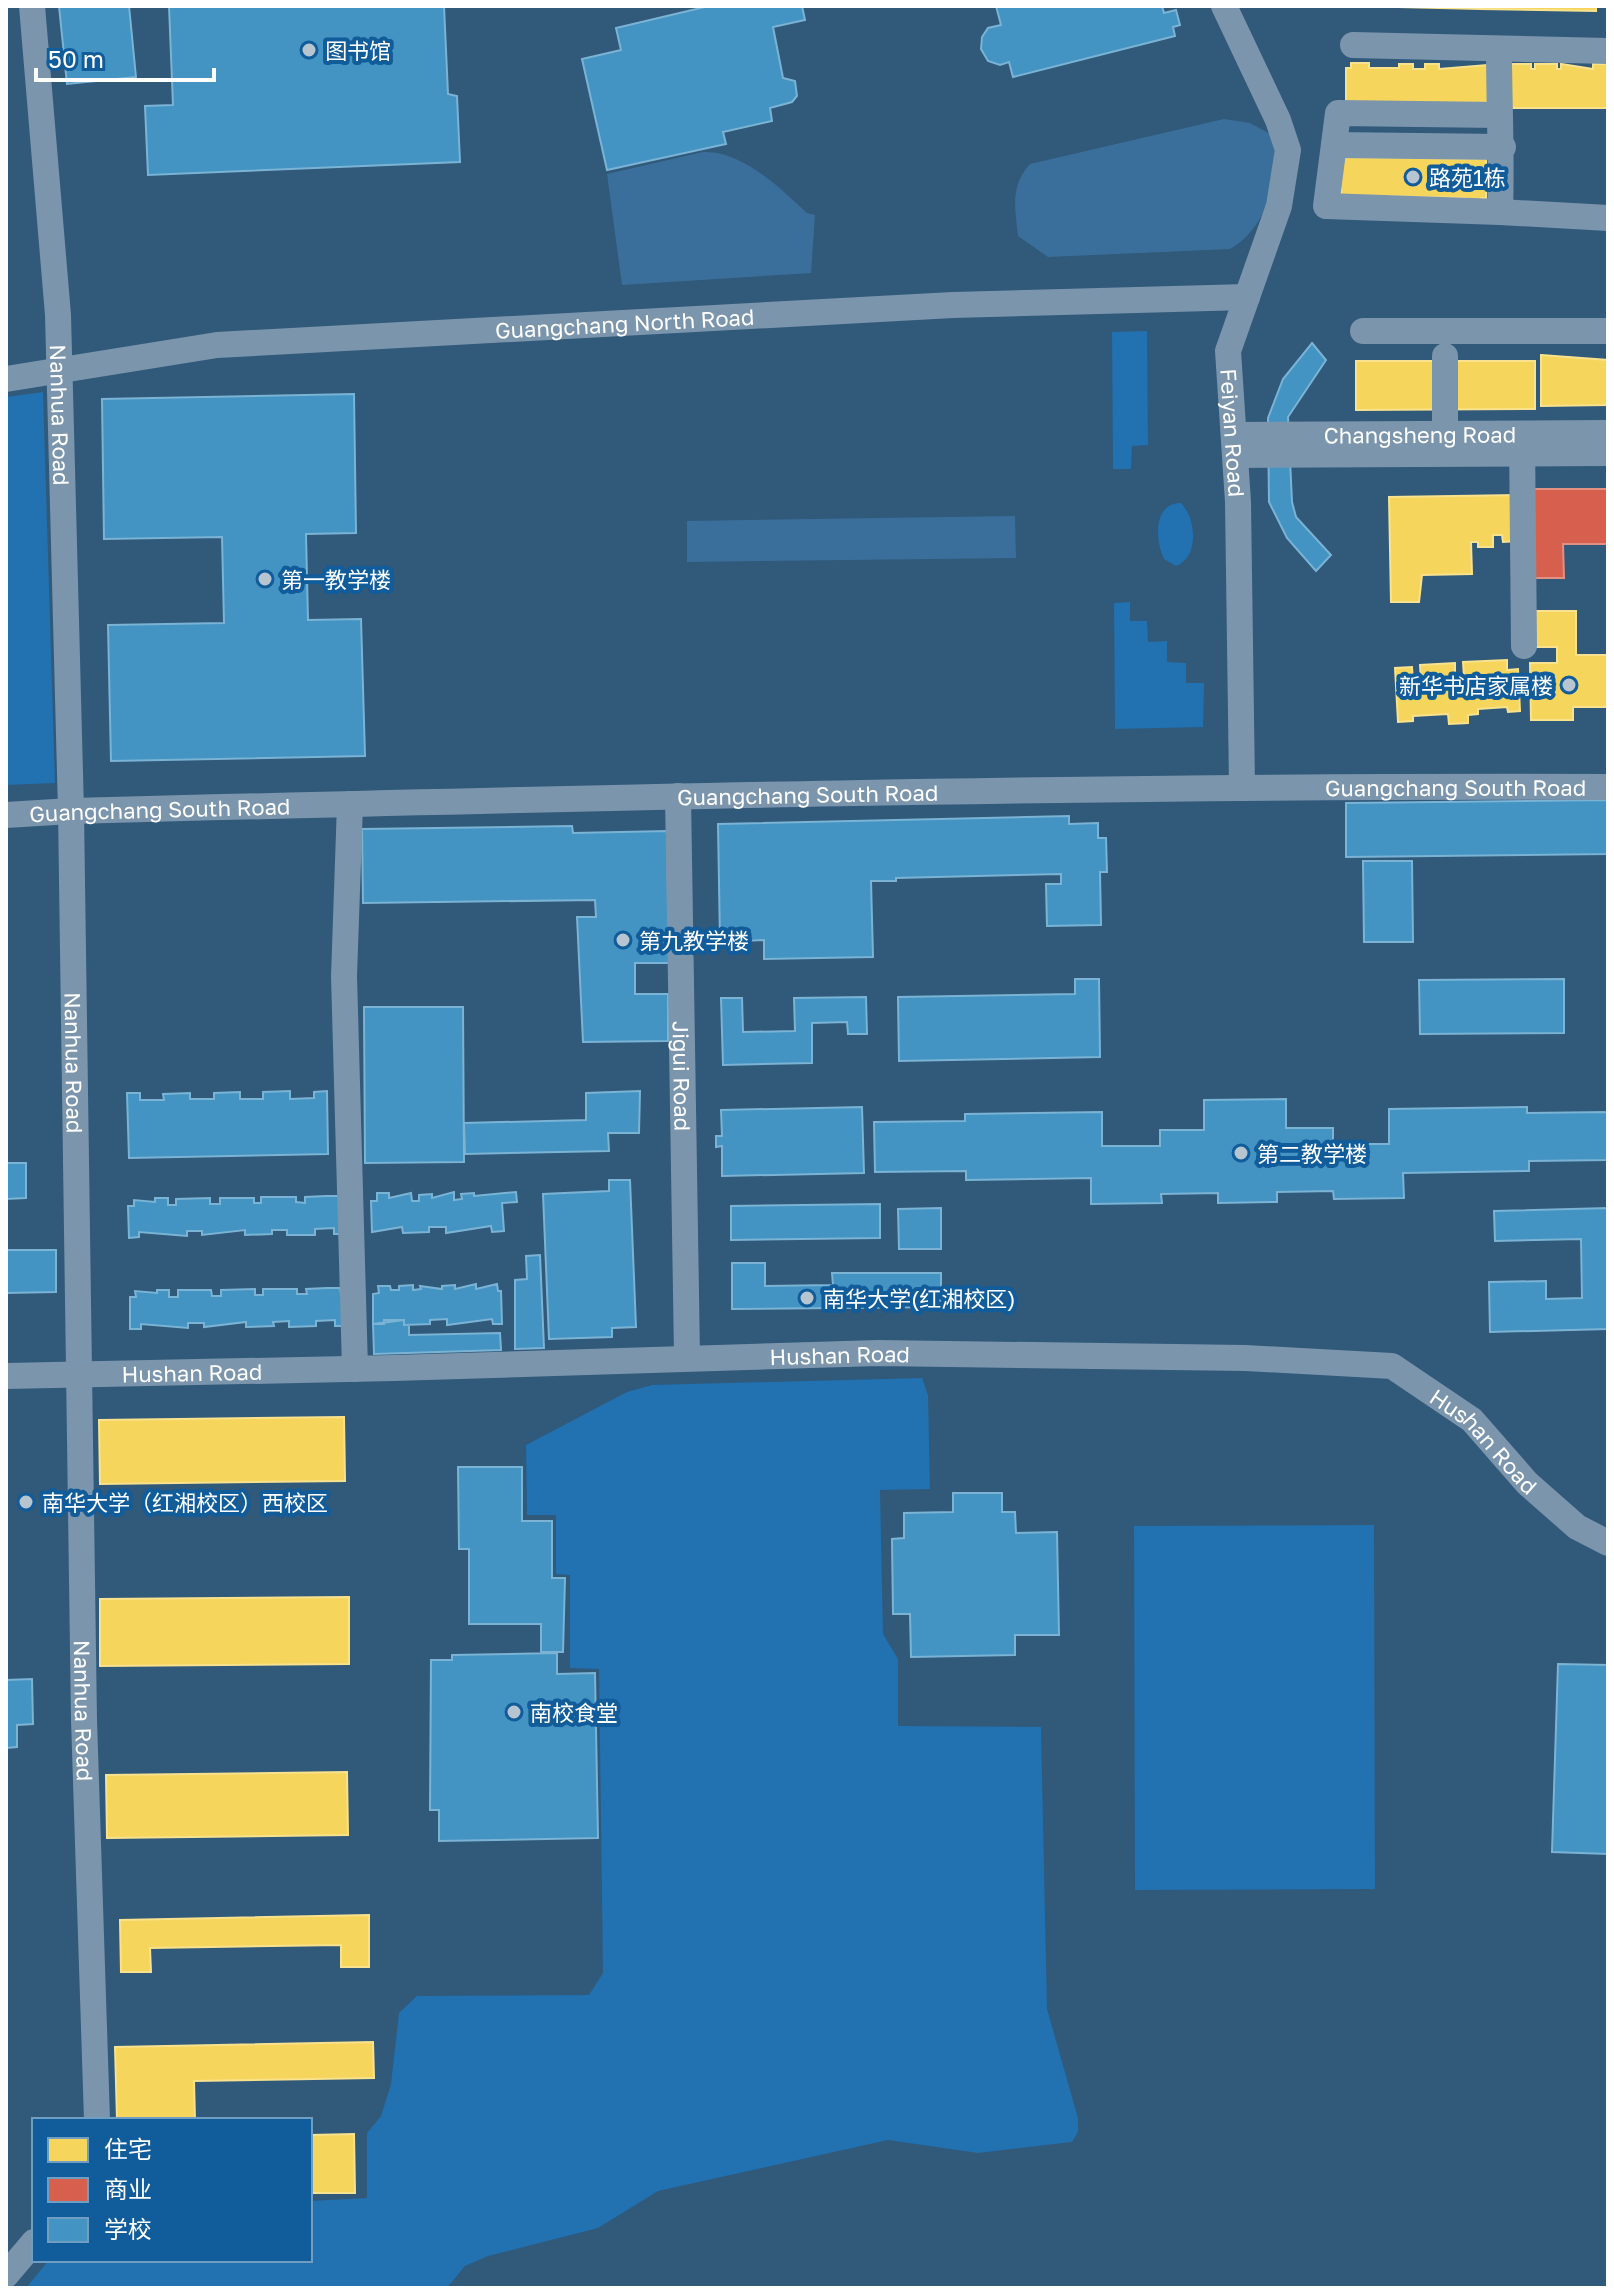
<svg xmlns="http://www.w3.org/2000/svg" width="1614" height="2294" font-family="'Golos Text','Noto Sans SC',sans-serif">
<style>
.green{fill:#2271b0}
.water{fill:#3b6f9b}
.homes{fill:#f6d55c;stroke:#f9e28d;stroke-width:2}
.shops{fill:#d6604d;stroke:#e29082;stroke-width:2}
.schools{fill:#4393c3;stroke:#7bb3d5;stroke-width:2}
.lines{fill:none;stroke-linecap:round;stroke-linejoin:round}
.minor{stroke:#7b95ad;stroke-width:26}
.poi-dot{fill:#b7c5d0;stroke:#115c9a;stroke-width:3}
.labels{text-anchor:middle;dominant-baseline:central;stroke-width:8;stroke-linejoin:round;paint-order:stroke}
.poi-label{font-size:22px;fill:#fff;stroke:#115c9a;text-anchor:start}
.street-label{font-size:22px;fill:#fff;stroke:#115c9a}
</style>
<rect width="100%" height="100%" fill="#30597a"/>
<!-- green -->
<path class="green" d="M 1147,331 L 1148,445 L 1132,446 L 1131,469 L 1113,469 L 1112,332 Z
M 43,392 L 55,783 L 6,785 L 6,397 Z
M 1181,503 C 1196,518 1200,557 1176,566 L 1164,559 C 1155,540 1153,503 1181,503 Z
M 1130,602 L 1130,621 L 1147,621 L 1148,642 L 1167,641 L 1167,662 L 1186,663 L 1186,683 L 1204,683 L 1203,727 L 1115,729 L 1114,603 Z
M 922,1378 L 928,1395 L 930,1489 L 880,1490 L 883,1634 L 898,1659 L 898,1726 L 1041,1727 L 1047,2009 L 1078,2118 L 1078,2132 L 1072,2142 L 978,2153 L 888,2140 L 658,2191 L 598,2228 L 488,2256 L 465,2266 L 447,2288 L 26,2288 L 49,2260 L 310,2260 L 310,2201 L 367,2198 L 367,2133 L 381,2116 L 391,2084 L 399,2013 L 417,1996 L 589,1995 L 603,1973 L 599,1669 L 570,1668 L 570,1575 L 556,1574 L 556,1515 L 527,1515 L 526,1445 L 627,1392 L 652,1385 Z
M 1374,1525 L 1375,1889 L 1135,1890 L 1134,1526 Z"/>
<!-- water -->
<path class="water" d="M 1224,119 L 1250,123 L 1272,135 C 1284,172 1266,230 1230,249 L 1048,257 L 1018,236 C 1015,208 1010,186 1030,164 Z
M 703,152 C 742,150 781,189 807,213 L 815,215 L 811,273 L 622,285 L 607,174 Z
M 1015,516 L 1016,558 L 687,562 L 687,521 Z"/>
<!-- homes -->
<path class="homes" d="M 1357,6 L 1480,6 L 1480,9 Z
M 1481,6 L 1596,6 L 1596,11 L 1481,9 Z
M 1351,63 L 1369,63 L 1369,68 L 1399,68 L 1399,64 L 1413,64 L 1413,69 L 1425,69 L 1425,64 L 1439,64 L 1439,69 L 1487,65 L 1491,108 L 1346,106 L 1346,68 L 1351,68 Z
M 1512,64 L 1531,64 L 1531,69 L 1535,69 L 1535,64 L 1557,64 L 1557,69 L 1561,69 L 1561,64 L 1593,69 L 1593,64 L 1608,64 L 1608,108 L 1507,108 Z
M 1341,157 L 1486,159 L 1486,198 L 1481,198 L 1481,202 L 1466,202 L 1465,198 L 1341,195 Z
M 1541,355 L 1608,360 L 1608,405 L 1541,406 Z
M 1356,361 L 1535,361 L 1535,409 L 1356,410 Z
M 1518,495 L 1519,541 L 1503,542 L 1502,535 L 1493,535 L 1493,547 L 1478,547 L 1478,542 L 1471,542 L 1472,574 L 1422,575 L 1419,602 L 1391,602 L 1389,497 Z
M 1530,611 L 1576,611 L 1576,655 L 1608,655 L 1608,707 L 1573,707 L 1573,720 L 1531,720 L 1530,663 L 1557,663 L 1557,647 L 1530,647 Z
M 1507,660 L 1507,670 L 1518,669 L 1520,711 L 1508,712 L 1507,707 L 1478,709 L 1478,714 L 1468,715 L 1468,723 L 1449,724 L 1448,714 L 1413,716 L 1413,721 L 1398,722 L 1395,668 L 1412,667 L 1413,682 L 1421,681 L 1420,665 L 1455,663 L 1455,677 L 1464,677 L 1463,662 Z
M 344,1417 L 345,1481 L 100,1484 L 99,1420 Z
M 349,1597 L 349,1664 L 100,1666 L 100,1599 Z
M 347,1772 L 348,1835 L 107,1838 L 106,1775 Z
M 369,1915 L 369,1967 L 341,1967 L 341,1945 L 150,1948 L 151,1972 L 121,1972 L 120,1920 Z
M 373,2042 L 374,2078 L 194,2081 L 195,2120 L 117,2120 L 115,2047 Z
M 354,2134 L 355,2193 L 310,2193 L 310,2135 Z"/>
<!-- shops -->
<path class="shops" d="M 1527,489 L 1608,489 L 1608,544 L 1563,544 L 1564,578 L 1527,578 Z"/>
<!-- schools -->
<path class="schools" d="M 59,6 L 129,6 L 136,77 L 67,84 Z
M 169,6 L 444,6 L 448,94 L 457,96 L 460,162 L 148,175 L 145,106 L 173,105 Z
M 709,6 L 802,6 L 805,20 L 773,27 L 783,78 L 795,81 L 797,96 L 792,102 L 770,108 L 772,121 L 723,132 L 726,144 L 607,170 L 582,59 L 621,50 L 616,28 Z
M 996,6 L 1162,6 L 1164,13 L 1176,10 L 1180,25 L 1173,27 L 1175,36 L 1013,77 L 1009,62 L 1000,65 L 988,61 L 981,49 L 982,37 L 988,28 L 1001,25 Z
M 1312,343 L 1326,360 L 1288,417 L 1292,502 L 1296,517 L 1331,555 L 1316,571 L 1287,538 L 1269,502 L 1268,418 L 1283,379 Z
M 354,394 L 356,533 L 306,534 L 308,620 L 361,619 L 365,756 L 111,761 L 108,625 L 224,623 L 222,537 L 104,539 L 102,399 Z
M 1608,800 L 1608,854 L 1346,857 L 1346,803 Z
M 1069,816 L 1069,824 L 1098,823 L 1098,838 L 1106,838 L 1107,872 L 1100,872 L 1101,925 L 1047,926 L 1046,884 L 1061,884 L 1061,874 L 896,878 L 896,881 L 871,881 L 873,957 L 764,959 L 764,940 L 720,942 L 718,824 Z
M 572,826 L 573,833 L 667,831 L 669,963 L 635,963 L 635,994 L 668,994 L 668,1041 L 583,1042 L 577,917 L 596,917 L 595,900 L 363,903 L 362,829 Z
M 1363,861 L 1412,861 L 1413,942 L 1364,942 Z
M 1075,979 L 1099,979 L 1100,1057 L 899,1061 L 898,997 L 1075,994 Z
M 1564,979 L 1564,1033 L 1420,1034 L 1419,980 Z
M 866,997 L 867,1034 L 848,1034 L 847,1022 L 812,1023 L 812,1063 L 723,1065 L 721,998 L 742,998 L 743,1032 L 795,1031 L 794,998 Z
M 364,1007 L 463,1007 L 464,1162 L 365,1163 Z
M 290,1091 L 290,1099 L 314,1098 L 314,1092 L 327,1091 L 328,1154 L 129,1158 L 127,1093 L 140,1093 L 140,1100 L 164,1100 L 163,1094 L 190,1093 L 190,1099 L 214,1099 L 214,1093 L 240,1092 L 240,1099 L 263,1099 L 263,1092 Z
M 640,1091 L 639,1133 L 608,1133 L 609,1151 L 465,1154 L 464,1123 L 586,1120 L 586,1093 Z
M 1286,1099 L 1286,1128 L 1333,1128 L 1333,1144 L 1389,1144 L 1389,1109 L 1527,1107 L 1527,1113 L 1608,1112 L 1608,1160 L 1529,1161 L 1529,1171 L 1403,1173 L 1404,1198 L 1334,1199 L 1333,1191 L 1277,1192 L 1277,1202 L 1218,1203 L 1218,1193 L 1161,1194 L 1162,1203 L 1091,1204 L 1091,1178 L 966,1180 L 966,1171 L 875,1172 L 874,1122 L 965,1121 L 965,1114 L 1102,1112 L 1102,1146 L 1160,1146 L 1160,1130 L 1204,1130 L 1204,1100 Z
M 862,1107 L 864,1173 L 722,1176 L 722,1146 L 716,1147 L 716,1136 L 722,1136 L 721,1110 Z
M 6,1163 L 26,1163 L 26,1198 L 6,1199 Z
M 609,1180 L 630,1180 L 636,1327 L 612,1328 L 612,1337 L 549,1339 L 543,1194 L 609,1191 Z
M 454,1192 L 454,1200 L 462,1199 L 461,1194 L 474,1193 L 474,1196 L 516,1192 L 517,1202 L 502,1203 L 504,1231 L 492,1232 L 491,1226 L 446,1233 L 446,1227 L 429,1227 L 429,1232 L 403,1233 L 402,1227 L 372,1232 L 371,1201 L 377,1201 L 377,1193 L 389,1193 L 389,1198 L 411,1193 L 412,1201 L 419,1201 L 419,1195 L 432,1194 L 432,1198 Z
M 326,1196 L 339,1196 L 344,1234 L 334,1234 L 334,1228 L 315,1229 L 315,1235 L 287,1235 L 287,1230 L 272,1230 L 272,1234 L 245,1235 L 245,1230 L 202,1235 L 202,1231 L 187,1231 L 187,1236 L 139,1232 L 139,1237 L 129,1238 L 128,1206 L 134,1206 L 134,1200 L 155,1202 L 155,1198 L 168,1198 L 168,1205 L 176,1205 L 176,1199 L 210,1198 L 210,1204 L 220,1204 L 220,1198 L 254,1198 L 254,1203 L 261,1203 L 261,1197 L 296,1197 L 296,1202 L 305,1203 L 305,1197 Z
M 880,1204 L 880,1238 L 731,1240 L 731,1206 Z
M 941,1208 L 941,1249 L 899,1249 L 898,1209 Z
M 1608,1208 L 1608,1329 L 1490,1332 L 1489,1282 L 1546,1281 L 1546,1299 L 1582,1298 L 1581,1239 L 1495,1241 L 1494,1211 Z
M 6,1250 L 56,1250 L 56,1292 L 6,1293 Z
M 540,1255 L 544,1348 L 515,1349 L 515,1280 L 527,1279 L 526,1256 Z
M 732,1263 L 765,1263 L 765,1286 L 833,1285 L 832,1273 L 941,1273 L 941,1307 L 732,1309 Z
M 476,1284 L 476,1289 L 497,1284 L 498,1291 L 501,1291 L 502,1324 L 493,1324 L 492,1319 L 447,1325 L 447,1319 L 430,1320 L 430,1324 L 404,1325 L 404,1320 L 373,1324 L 373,1294 L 379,1293 L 378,1286 L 390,1286 L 391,1290 L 399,1290 L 399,1286 L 413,1285 L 413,1290 L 421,1289 L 420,1286 L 442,1289 L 442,1286 L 455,1285 L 455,1289 Z
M 327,1288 L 340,1288 L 345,1326 L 335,1326 L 335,1320 L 316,1321 L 316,1326 L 289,1327 L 289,1321 L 273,1322 L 274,1326 L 246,1327 L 246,1322 L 204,1327 L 204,1323 L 188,1323 L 188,1328 L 141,1324 L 141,1329 L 130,1329 L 130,1297 L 136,1297 L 135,1291 L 157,1293 L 157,1290 L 169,1290 L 169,1297 L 178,1297 L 178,1290 L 211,1290 L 212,1296 L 221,1296 L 221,1290 L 255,1289 L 255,1295 L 263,1295 L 263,1289 L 297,1289 L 297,1294 L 307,1294 L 306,1289 Z
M 384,1320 L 404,1320 L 404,1325 L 409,1325 L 409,1335 L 500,1333 L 501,1350 L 374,1354 L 373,1324 L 384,1324 Z
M 458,1467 L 522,1467 L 522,1521 L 552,1521 L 552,1578 L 565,1578 L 563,1652 L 541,1652 L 541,1624 L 469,1624 L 469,1549 L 459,1549 Z
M 953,1493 L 1002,1493 L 1002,1512 L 1015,1512 L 1016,1533 L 1057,1532 L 1059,1635 L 1015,1635 L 1015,1655 L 911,1657 L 910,1614 L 893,1614 L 892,1539 L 904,1538 L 904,1513 L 953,1512 Z
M 557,1653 L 557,1674 L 595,1673 L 598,1838 L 439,1841 L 439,1810 L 430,1810 L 431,1660 L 452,1660 L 452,1655 Z
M 1558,1664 L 1608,1665 L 1608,1854 L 1552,1852 Z
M 32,1679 L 33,1724 L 17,1725 L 17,1747 L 6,1748 L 6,1680 Z"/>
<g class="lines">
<!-- minor -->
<g class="minor">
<path id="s1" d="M 32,6 L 58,315 L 71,811 L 84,1720 L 97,2120"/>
<path id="s2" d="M 1224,6 L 1278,120 L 1288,150 L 1279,206 L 1228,351 L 1238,502 L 1242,787"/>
<path d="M 1353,45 L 1608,51"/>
<path d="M 1499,49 C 1499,103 1502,157 1500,212 L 1608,218"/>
<path d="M 1499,115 L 1338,113 L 1326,206 L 1500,212"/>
<path d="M 1334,145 L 1503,147"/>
<path d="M 1363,331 L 1608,331"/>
<path d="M 1445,356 L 1445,450"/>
<path id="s3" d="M 6,379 L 217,345 L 953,305 L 1247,297"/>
<path id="s4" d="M 1234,435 L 1608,433"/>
<path d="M 1522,437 L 1524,646"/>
<path d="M 1235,455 L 1608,453"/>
<path id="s5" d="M 678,796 L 687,1356"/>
<path d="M 350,804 L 344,976 L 355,1369"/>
<path id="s6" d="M 6,815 L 71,811 C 583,798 1096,785 1608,787"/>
<path id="s7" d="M 6,1376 L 394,1368 L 878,1353 L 1246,1358 L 1392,1366 L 1472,1420 L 1527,1483 L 1577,1527 L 1608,1543"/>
<path d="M 6,2275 L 34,2242"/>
</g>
</g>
<!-- markers -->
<g class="poi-dot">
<circle cx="309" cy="50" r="8"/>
<circle cx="1413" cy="177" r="8"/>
<circle cx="265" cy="579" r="8"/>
<circle cx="1569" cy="685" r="8"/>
<circle cx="623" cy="940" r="8"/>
<circle cx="1241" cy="1153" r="8"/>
<circle cx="807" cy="1298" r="8"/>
<circle cx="26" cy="1502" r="8"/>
<circle cx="514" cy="1712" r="8"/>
</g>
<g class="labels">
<!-- poi labels -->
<g class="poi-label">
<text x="325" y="50">图书馆</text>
<text x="1429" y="177">路苑1栋</text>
<text x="281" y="579">第一教学楼</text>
<text x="1553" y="685" text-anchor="end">新华书店家属楼</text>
<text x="639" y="940">第九教学楼</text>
<text x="1257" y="1153">第二教学楼</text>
<text x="823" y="1298">南华大学(红湘校区)</text>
<text x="42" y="1502">南华大学（红湘校区）西校区</text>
<text x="530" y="1712">南校食堂</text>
</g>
<!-- street labels -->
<g class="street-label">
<text stroke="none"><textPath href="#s3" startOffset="622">Guangchang North Road</textPath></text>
<text stroke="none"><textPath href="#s1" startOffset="410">Nanhua Road</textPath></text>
<text stroke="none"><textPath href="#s2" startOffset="450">Feiyan Road</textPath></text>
<text stroke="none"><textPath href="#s4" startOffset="186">Changsheng Road</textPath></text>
<text stroke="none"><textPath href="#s6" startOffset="1450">Guangchang South Road</textPath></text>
<text stroke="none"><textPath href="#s6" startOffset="802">Guangchang South Road</textPath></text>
<text stroke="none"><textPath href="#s6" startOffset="154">Guangchang South Road</textPath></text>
<text stroke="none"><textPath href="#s1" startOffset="1058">Nanhua Road</textPath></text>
<text stroke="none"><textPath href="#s5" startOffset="280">Jigui Road</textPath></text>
<text stroke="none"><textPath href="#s7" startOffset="834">Hushan Road</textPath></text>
<text stroke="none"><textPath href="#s7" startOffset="186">Hushan Road</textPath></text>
<text stroke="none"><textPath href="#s7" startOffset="1506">Hushan Road</textPath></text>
<text stroke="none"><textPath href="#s1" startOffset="1706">Nanhua Road</textPath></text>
</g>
</g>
<!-- border -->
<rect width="1614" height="2294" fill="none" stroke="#ffffff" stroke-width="16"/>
<!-- legend -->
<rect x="32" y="2118" width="280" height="144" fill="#115c9a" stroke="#709dc2" stroke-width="2"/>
<rect x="48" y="2138" width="40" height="24" fill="#f6d55c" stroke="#709dc2" stroke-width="2"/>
<text x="104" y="2158" font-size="24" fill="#ffffff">住宅</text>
<rect x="48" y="2178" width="40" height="24" fill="#d6604d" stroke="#709dc2" stroke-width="2"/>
<text x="104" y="2198" font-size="24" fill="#ffffff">商业</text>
<rect x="48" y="2218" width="40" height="24" fill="#4393c3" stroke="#709dc2" stroke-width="2"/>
<text x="104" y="2238" font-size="24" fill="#ffffff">学校</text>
<!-- scale -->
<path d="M36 68v12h178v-12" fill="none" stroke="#ffffff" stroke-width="4"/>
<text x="48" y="68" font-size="24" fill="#ffffff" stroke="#115c9a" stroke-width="6" paint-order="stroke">50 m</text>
</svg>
